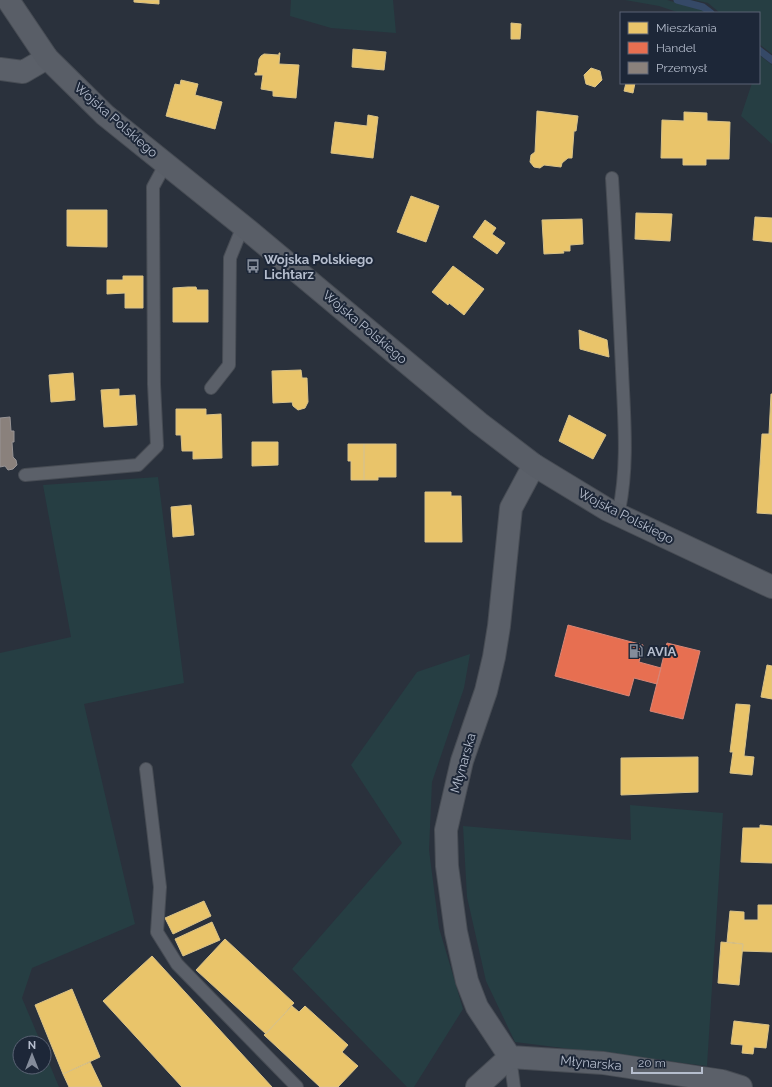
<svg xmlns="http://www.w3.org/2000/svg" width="772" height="1087" font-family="Raleway,sans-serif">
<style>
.green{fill:#263e43}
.homes{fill:#e9c46a;stroke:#d9c288}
.shops{fill:#e76f51;stroke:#d88676}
.industry{fill:#8a817c;stroke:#979394}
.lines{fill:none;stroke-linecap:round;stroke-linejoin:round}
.stream{stroke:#354967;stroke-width:7}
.lane-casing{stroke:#474c54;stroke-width:14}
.street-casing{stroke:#474c54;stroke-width:24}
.secondary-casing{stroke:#474c54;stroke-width:24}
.lane{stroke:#5b6069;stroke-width:12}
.street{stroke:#5b6069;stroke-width:22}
.secondary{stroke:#595e67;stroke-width:22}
.labels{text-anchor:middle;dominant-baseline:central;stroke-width:4;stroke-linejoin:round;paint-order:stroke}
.street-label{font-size:13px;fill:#b5bdcd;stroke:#1d2738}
.poi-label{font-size:13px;font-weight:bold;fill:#b5bdcd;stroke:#1d2738;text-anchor:start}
</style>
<rect width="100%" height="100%" fill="#2a313c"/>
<!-- green -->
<path class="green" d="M 291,0 L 393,0 L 396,33 L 331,28 L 290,16 Z
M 625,0 L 667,0 L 702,10 L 706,13 L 680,13 L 659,6 Z
M 695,0 L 772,0 L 772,54 L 759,44 L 759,13 L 720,13 L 708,3 Z
M 759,55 L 772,65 L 772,144 L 741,116 L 752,83 L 759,83 Z
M 158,477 L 184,683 L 84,704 L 135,924 L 32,968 L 22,998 L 41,1043 L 20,1043 L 20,1067 L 44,1067 L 44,1051 L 59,1087 L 0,1087 L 0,653 L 71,637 L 43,485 Z
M 470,654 L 464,688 L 432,782 L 429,850 L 439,928 L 463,1009 L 414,1087 L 407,1087 L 292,969 L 402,843 L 351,765 L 417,672 Z
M 630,805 L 723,813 L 707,1066 L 515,1042 L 486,981 L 467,897 L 463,826 L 631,840 Z"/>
<!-- homes -->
<path class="homes" d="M 134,0 L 159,0 L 159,4 L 134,2 Z
M 511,23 L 521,24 L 520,39 L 511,39 Z
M 353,49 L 386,52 L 384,70 L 352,67 Z
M 279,53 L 280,53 L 279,64 L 299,65 L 296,98 L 273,96 L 273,91 L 261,89 L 263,75 L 255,75 L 255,73 L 257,73 L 259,59 L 261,56 L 264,54 L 279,55 Z
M 591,68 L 600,71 L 602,80 L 595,87 L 586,84 L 584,75 Z
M 181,80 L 198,84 L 195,95 L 222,102 L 215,129 L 166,116 L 175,84 L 180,85 Z
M 626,83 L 635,83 L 633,93 L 624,91 Z
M 537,111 L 578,116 L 576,131 L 574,131 L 572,158 L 568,158 L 562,163 L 561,167 L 544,165 L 540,168 L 534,167 L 530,162 L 531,155 L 535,152 Z
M 684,112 L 707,113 L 707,121 L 730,122 L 729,159 L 706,159 L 706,165 L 683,165 L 683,158 L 661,158 L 662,120 L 684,121 Z
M 368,115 L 378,117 L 373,158 L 331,153 L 335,122 L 367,126 Z
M 411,196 L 439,206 L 426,242 L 397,232 Z
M 67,210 L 107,210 L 107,247 L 67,246 Z
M 636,213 L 672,214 L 670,241 L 635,239 Z
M 755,217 L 772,218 L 772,242 L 753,240 Z
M 582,219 L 583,244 L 570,245 L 570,251 L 563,251 L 564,253 L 544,254 L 542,220 Z
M 485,220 L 496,228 L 492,234 L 505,243 L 497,254 L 473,237 Z
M 453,266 L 484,289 L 464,315 L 449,303 L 448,305 L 432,292 Z
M 123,276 L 143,276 L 143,308 L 125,308 L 125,293 L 107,294 L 107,280 L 123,280 Z
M 188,287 L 196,287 L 197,290 L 208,290 L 208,322 L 173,322 L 173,288 Z
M 579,330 L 607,340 L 609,357 L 580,349 Z
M 301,370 L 302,378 L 307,378 L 308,402 L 305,408 L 298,410 L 293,406 L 292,402 L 273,403 L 272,371 Z
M 73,373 L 75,400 L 51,402 L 49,375 Z
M 119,389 L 119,396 L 135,395 L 137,425 L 104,427 L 101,390 Z
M 771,394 L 772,394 L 772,434 L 769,434 Z
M 176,409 L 206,409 L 206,415 L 221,414 L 222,458 L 193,459 L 193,451 L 182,451 L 181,435 L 176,435 Z
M 569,415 L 606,435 L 593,459 L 559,441 Z
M 762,434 L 772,434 L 772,514 L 757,513 Z
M 252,442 L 278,442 L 278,465 L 252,466 Z
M 348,444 L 364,444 L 364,480 L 351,480 L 351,461 L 348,461 Z
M 364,444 L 396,444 L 396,477 L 378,477 L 378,480 L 364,480 Z
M 425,492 L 451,492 L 451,496 L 461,496 L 462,542 L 425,542 Z
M 191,505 L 194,535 L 173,537 L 171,507 Z
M 767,665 L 772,666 L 772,699 L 761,697 Z
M 736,704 L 750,705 L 744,756 L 754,757 L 752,775 L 730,773 L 733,752 L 730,752 Z
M 698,757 L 698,792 L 621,795 L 621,758 Z
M 760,825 L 772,826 L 772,863 L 741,862 L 743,828 L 760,828 Z
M 204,901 L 211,916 L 173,934 L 165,918 Z
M 758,905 L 772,905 L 772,952 L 742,951 L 743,944 L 727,942 L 730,911 L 744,912 L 744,920 L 758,920 Z
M 212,922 L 220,940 L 183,956 L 175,939 Z
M 225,939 L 294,1003 L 266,1034 L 196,970 Z
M 721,942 L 743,944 L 739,985 L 718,983 Z
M 152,956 L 272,1087 L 182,1087 L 103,1001 Z
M 72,989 L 100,1057 L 63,1074 L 35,1005 Z
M 292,1006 L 299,1012 L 305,1006 L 348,1045 L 342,1052 L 358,1066 L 338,1087 L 320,1087 L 264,1035 Z
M 734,1021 L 769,1025 L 766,1048 L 754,1047 L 753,1054 L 742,1053 L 743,1045 L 731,1044 Z
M 90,1062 L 102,1087 L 69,1087 L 63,1074 Z"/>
<!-- shops -->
<path class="shops" d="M 568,625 L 643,645 L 639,662 L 661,668 L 657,684 L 634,678 L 629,696 L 555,676 Z
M 667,643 L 700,651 L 683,719 L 650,711 Z"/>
<!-- industry -->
<path class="industry" d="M 10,417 L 11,431 L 14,431 L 14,442 L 12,442 L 13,457 L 16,460 L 17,465 L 13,469 L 8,470 L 5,466 L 0,467 L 0,418 Z"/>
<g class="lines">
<!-- stream -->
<path class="stream" d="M 677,0 L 703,7 L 711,13
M 759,50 L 772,60"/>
<defs>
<path id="lane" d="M 612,178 C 616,242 619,306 622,369 C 624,417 629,467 618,515
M 211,388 L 229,365 L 230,258 L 243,226
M 25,475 L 138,465 L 157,446 L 154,384 L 153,187 L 166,163
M 146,769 L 160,887 L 157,932 L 177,964 L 297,1087
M 510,1057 L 514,1087"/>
<path id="street" d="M 0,69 L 23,72 L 47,58
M 534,465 L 511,508 L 499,626 L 494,657 L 486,691 L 462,761 L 446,830 L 447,866 L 456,932 L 467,981 L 477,1007 L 510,1057 L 603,1063 L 722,1081 L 741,1087
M 477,1087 L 510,1057"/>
<path id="secondary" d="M 8,0 L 47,58 L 105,115 L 243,226 L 479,423 L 534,465 L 608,510 L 772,587"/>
</defs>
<!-- lane casing -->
<use href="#lane" class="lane-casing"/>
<!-- street casing -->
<use href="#street" class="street-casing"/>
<!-- secondary casing -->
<use href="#secondary" class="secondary-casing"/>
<!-- lane -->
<use href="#lane" class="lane"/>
<!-- street -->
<use href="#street" class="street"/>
<!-- secondary -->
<use href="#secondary" class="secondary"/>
</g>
<!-- icons -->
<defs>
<symbol id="bus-bare" viewBox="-9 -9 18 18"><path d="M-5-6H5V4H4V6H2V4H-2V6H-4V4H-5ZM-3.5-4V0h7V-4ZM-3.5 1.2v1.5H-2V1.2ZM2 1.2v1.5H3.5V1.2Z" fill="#848c9a" stroke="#1d2738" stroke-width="2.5" paint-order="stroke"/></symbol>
<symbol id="fuel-bare" viewBox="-9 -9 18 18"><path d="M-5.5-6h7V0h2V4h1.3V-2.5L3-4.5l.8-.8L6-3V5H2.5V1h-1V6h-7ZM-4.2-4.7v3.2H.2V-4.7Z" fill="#848c9a" stroke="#1d2738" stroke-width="2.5" paint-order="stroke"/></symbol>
</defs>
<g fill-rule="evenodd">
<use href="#bus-bare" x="243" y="256" width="20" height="20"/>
<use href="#fuel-bare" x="626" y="641" width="20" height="20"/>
</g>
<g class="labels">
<!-- street labels -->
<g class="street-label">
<text transform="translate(116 120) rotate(41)">Wojska Polskiego</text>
<text transform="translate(365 327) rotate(40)">Wojska Polskiego</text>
<text transform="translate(626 516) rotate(27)">Wojska Polskiego</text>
<text transform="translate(463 763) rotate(-74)">Młynarska</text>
<text transform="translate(591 1063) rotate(5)">Młynarska</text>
</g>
<!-- poi labels -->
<g class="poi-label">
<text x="264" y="259">Wojska Polskiego<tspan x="264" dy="15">Lichtarz</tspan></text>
<text x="647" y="651">AVIA</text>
</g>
</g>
<!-- legend -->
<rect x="620" y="12" width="140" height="72" fill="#1d2738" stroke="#5a6374"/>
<rect x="628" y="22" width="20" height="12" fill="#e9c46a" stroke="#5a6374"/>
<text x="656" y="32" font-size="12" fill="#b5bdcd">Mieszkania</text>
<rect x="628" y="42" width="20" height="12" fill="#e76f51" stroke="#5a6374"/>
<text x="656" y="52" font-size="12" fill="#b5bdcd">Handel</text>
<rect x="628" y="62" width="20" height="12" fill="#8a817c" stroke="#5a6374"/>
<text x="656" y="72" font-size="12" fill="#b5bdcd">Przemysł</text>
<!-- north arrow -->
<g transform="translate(32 1055)"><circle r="19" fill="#1d2738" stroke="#5a6374"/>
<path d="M0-3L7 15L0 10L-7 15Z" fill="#848c9a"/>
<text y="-6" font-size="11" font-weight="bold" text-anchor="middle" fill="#b5bdcd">N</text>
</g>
<!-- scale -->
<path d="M632 1067v6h70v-6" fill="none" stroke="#b5bdcd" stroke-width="2"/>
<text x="638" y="1067" font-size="12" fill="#b5bdcd" stroke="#1d2738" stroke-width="3" paint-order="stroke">20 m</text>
</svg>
